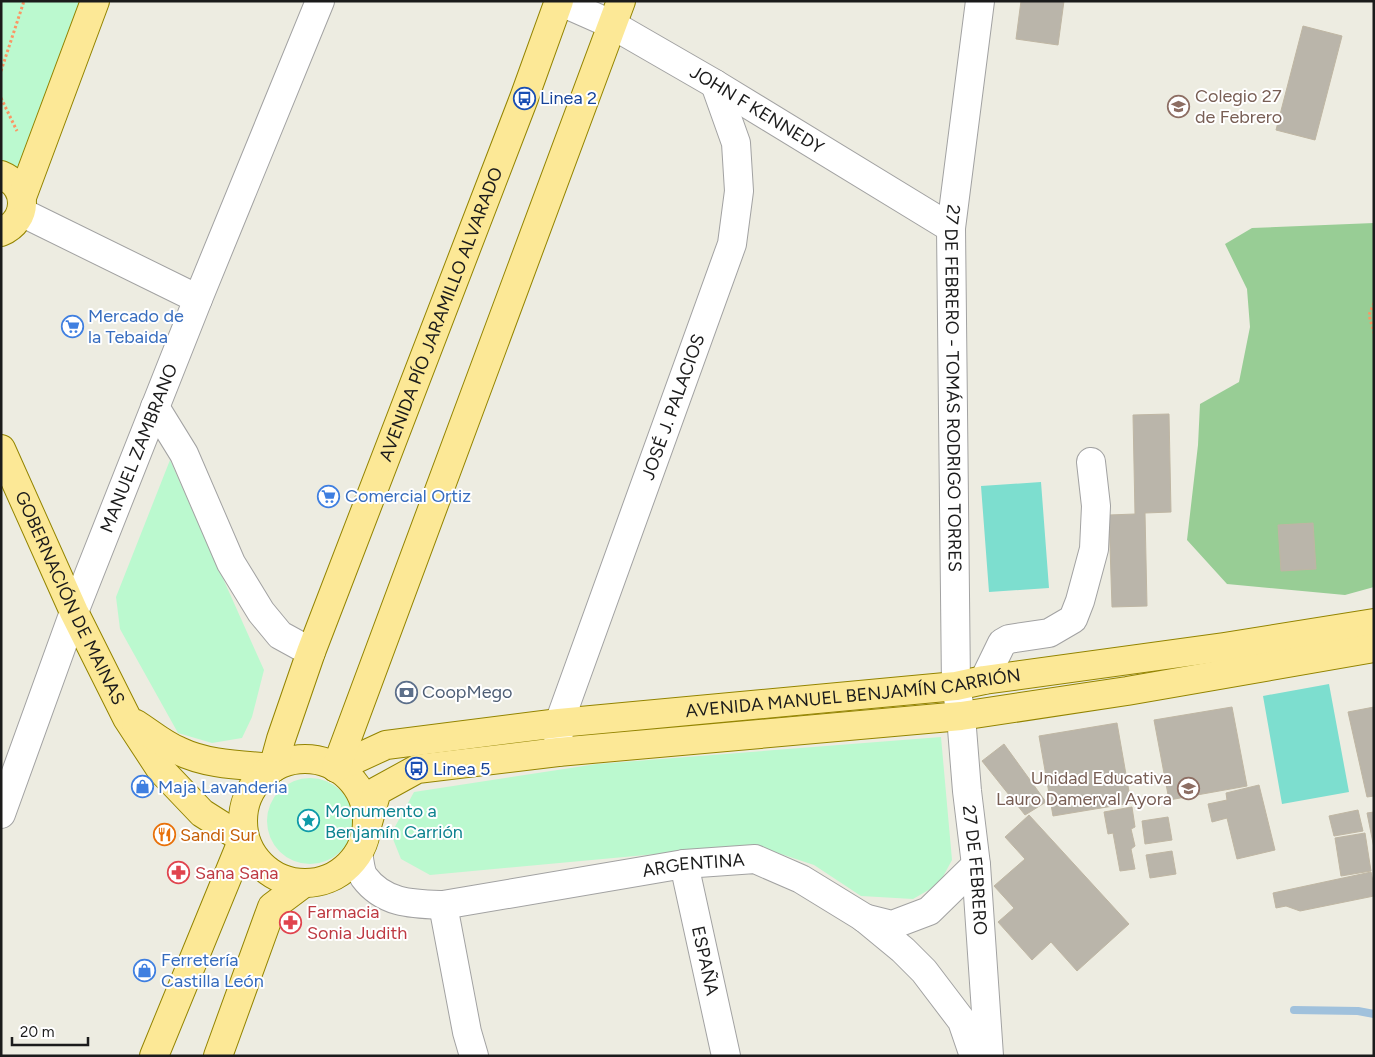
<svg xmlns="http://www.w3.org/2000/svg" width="1375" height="1057" font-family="Figtree,sans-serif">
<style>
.forest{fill:#98cd95}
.park{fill:#bbf9cf}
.pitch{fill:#7ddecf}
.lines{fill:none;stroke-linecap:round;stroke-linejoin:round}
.stream{stroke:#a0c1dc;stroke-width:8}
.building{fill:#bab5aa;stroke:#bfb6a3}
.minor-casing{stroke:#a2a2a2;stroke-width:30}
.major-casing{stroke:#938400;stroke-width:30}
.path{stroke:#fb9664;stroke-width:3;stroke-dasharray:2.5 2.5;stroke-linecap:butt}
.minor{stroke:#fff;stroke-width:28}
.major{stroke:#fce896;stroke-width:28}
.labels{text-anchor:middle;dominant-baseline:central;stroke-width:4;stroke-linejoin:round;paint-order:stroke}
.education-label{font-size:18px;fill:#785e54;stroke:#fff;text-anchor:start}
.transit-label{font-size:18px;fill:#164399;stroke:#fff;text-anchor:start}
.street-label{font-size:18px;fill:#1b1b1b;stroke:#fff}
.shop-label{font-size:18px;fill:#366cbe;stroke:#fff;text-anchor:start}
.service-label{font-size:18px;fill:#4e5e75;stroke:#fff;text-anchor:start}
.culture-label{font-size:18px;fill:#0d838f;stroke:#fff;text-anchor:start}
.food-label{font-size:18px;fill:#c56008;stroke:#fff;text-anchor:start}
.health-label{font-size:18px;fill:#be3a42;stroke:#fff;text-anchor:start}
</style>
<rect width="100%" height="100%" fill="#edece1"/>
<!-- forest -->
<path class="forest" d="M 1374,223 L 1374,587 L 1345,595 L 1227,584 L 1187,540 L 1198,445 L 1200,404 L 1239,382 L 1250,327 L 1247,289 L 1225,244 L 1252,228 Z"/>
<!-- park -->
<path class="park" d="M 1,1 L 95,1 L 33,165 L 1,175 Z
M 170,460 L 264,670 L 252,717 L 242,738 L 212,743 L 178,733 L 120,629 L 116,597 Z
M 941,737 L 952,860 L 939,884 L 913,899 L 861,896 L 814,865 L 754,845 L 430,875 L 401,859 L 391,834 L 414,792 L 597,764 Z
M267 821a43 43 0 1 1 86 0a43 43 0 1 1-86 0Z"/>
<!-- pitch -->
<path class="pitch" d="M 1041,482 L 1049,588 L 989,592 L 981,486 Z
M 1329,684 L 1349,792 L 1282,804 L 1263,696 Z"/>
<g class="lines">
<!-- stream -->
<path class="stream" d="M 1294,1010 L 1358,1011 L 1374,1014"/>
</g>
<!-- building -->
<path class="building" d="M 1021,1 L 1064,1 L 1058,45 L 1016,39 Z
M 1303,26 L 1342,36 L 1315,140 L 1276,130 Z
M 1169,414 L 1171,512 L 1145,513 L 1147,606 L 1112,607 L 1109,515 L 1135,514 L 1133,415 Z
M 1313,523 L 1316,569 L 1281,571 L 1278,525 Z
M 1232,707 L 1247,786 L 1169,800 L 1154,720 Z
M 1374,707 L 1374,796 L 1367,797 L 1348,712 Z
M 1117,723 L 1131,803 L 1053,816 L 1039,736 Z
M 1004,744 L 1046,802 L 1025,815 L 982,761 Z
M 1259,785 L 1275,850 L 1237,859 L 1227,818 L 1212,822 L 1208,804 L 1227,800 L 1226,793 Z
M 1132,807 L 1135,827 L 1131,829 L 1135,846 L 1131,849 L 1135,869 L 1120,871 L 1113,833 L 1108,834 L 1104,812 Z
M 1358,810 L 1363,831 L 1334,836 L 1329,816 Z
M 1374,812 L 1374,848 L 1367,813 Z
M 1029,815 L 1129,924 L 1077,971 L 1051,942 L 1032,960 L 998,922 L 1014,908 L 994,886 L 1025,859 L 1005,837 Z
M 1168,817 L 1172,840 L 1145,844 L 1142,821 Z
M 1365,833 L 1371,871 L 1341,876 L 1335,838 Z
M 1172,851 L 1176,874 L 1150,878 L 1146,855 Z
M 1371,872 L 1374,886 L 1374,896 L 1300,911 L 1286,906 L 1276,908 L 1273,893 Z"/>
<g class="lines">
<defs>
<g id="minor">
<path id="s1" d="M 559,1 L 611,24 L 715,84 L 951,228"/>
<path id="s2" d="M 980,1 L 951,228 L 956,686 L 961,716 L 967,791 L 976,865 L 989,1056"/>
<path d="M 21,212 L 198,299"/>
<path d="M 155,407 L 184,454 L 231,563 L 261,612 L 280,635 L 311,652"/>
<path d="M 984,680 L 1002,643 L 1009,639 L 1049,633 L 1073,619 L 1080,601 L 1094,549 L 1096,506 L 1091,462"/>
<path id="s3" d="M 558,752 L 559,723 L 732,244 L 739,191 L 736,143 L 715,84"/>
<path id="s4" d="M 1,814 L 74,612 L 198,299 L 320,1"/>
<path id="s5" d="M 358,854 C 360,861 360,871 364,877 C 384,904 413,904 443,905 L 684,864 L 755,859 L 801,879 L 863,917 L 903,950 L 924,971 L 962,1021 L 974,1056"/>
<path id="s6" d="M 684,864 L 726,1056"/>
<path d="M 443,905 L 467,1032 L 474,1056"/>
<path d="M 864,918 L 892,925 L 929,911 L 976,865"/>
</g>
<g id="major">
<path d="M 1,175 C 29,186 29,220 1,232"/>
<path d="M 22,197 L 95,1"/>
<path id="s7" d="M 1,449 L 74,612 L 127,718 L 161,770 L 202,813 L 243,839"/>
<path d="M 136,724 C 150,733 164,745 179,751 C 208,765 242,765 273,768"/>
<circle cx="305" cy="821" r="62"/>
<path id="s8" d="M 273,768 L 281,739 L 311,652 L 524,98 L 559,1"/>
<path id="s9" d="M 336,768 L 386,745 L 559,723 L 956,686 L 984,680 L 1224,647 L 1374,623"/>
<path d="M 336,768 L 621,1"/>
<path d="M 367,826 L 377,791 L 417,769 L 558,752 L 961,716 L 1127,691 L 1374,648"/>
<path d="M 154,1056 L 243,839"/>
<path d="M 218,1056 L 272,907 L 304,883"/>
</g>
</defs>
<!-- minor casing -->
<use href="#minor" class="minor-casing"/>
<!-- major casing -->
<use href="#major" class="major-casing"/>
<!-- path -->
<path class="path" d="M 1,71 L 24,1
M 1,98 L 17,131
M 1374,303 L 1369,315 L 1374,333"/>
<!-- minor -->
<use href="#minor" class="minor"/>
<!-- major -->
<use href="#major" class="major"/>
</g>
<!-- icons -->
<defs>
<symbol id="bus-ring" viewBox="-11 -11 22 22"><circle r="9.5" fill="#fff" stroke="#1a4fb4" stroke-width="1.5"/><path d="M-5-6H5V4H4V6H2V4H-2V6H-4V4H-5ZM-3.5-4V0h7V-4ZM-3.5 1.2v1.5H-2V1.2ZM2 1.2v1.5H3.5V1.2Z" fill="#1a4fb4"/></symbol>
<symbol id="school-ring" viewBox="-11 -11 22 22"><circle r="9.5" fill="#fff" stroke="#8d6e63" stroke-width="1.5"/><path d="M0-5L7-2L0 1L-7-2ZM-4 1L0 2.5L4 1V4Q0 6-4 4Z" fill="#8d6e63"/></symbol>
<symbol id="supermarket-ring" viewBox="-11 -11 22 22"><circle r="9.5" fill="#fff" stroke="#3f7fe0" stroke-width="1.5"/><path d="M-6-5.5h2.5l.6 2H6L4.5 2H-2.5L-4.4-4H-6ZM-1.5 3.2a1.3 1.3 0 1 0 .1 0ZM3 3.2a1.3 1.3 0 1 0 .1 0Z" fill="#3f7fe0"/></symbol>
<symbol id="bank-ring" viewBox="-11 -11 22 22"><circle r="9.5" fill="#fff" stroke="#5c6f8a" stroke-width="1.5"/><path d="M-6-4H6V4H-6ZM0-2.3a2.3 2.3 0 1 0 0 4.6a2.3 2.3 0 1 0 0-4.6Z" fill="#5c6f8a"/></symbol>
<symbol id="shop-ring" viewBox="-11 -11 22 22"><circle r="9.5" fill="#fff" stroke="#3f7fe0" stroke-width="1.5"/><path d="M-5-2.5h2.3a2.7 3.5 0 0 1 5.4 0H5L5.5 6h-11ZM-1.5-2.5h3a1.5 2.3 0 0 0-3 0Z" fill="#3f7fe0"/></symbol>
<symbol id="sight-ring" viewBox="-11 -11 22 22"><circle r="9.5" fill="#fff" stroke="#0f9aa8" stroke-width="1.5"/><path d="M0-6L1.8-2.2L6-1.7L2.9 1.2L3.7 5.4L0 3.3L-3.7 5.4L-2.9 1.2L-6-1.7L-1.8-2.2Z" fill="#0f9aa8"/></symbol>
<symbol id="restaurant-ring" viewBox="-11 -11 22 22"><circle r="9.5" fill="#fff" stroke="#e8710a" stroke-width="1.5"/><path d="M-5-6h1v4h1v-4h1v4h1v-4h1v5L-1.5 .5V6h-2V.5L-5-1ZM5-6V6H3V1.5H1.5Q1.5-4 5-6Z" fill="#e8710a"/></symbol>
<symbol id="pharmacy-ring" viewBox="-11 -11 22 22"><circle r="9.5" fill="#fff" stroke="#e0444e" stroke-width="1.5"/><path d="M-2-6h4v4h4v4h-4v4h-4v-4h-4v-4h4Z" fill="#e0444e"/></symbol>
</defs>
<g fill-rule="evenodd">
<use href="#bus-ring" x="512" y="86" width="25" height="25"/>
<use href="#school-ring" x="1166" y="94" width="25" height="25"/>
<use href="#supermarket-ring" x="60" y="314" width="25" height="25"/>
<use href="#supermarket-ring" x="316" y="484" width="25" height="25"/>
<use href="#bank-ring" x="394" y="680" width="25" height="25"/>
<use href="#bus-ring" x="404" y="756" width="25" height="25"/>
<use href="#shop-ring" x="130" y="774" width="25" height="25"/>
<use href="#school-ring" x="1176" y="776" width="25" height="25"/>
<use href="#sight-ring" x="296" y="808" width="25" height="25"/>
<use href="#restaurant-ring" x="152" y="822" width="25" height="25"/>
<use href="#pharmacy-ring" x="166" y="860" width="25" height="25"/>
<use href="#pharmacy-ring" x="278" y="910" width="25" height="25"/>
<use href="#shop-ring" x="132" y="958" width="25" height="25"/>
</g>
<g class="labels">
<!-- education labels -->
<g class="education-label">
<text x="1195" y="96">Colegio 27<tspan x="1195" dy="21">de Febrero</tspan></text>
<text x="1172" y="778" text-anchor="end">Unidad Educativa<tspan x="1172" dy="21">Lauro Damerval Ayora</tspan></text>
</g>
<!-- transit labels -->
<g class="transit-label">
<text x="540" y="98">Linea 2</text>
<text x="433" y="769">Linea 5</text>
</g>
<!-- street labels -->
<g class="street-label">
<text stroke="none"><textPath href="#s1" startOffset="226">JOHN F KENNEDY</textPath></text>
<text stroke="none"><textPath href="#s8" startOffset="484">AVENIDA PÍO JARAMILLO ALVARADO</textPath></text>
<text stroke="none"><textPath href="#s2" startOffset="389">27 DE FEBRERO - TOMÁS RODRIGO TORRES</textPath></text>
<text stroke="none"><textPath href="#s3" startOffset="365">JOSÉ J. PALACIOS</textPath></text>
<text stroke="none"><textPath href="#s4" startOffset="391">MANUEL ZAMBRANO</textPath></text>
<text stroke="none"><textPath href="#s7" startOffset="164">GOBERNACIÓN DE MAINAS</textPath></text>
<text stroke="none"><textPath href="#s9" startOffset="525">AVENIDA MANUEL BENJAMÍN CARRIÓN</textPath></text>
<text stroke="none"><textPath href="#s5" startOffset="365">ARGENTINA</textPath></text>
<text stroke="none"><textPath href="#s2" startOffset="872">27 DE FEBRERO</textPath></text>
<text stroke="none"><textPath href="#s6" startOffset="99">ESPAÑA</textPath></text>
</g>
<!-- shop labels -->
<g class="shop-label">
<text x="88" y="316">Mercado de<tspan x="88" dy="21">la Tebaida</tspan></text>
<text x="345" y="496">Comercial Ortiz</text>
<text x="158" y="787">Maja Lavanderia</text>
<text x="161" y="960">Ferretería<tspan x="161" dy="21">Castilla León</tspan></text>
</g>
<!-- service labels -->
<g class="service-label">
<text x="422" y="692">CoopMego</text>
</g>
<!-- culture labels -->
<g class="culture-label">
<text x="325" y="811">Monumento a<tspan x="325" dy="21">Benjamín Carrión</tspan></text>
</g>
<!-- food labels -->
<g class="food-label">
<text x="180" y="835">Sandi Sur</text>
</g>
<!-- health labels -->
<g class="health-label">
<text x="195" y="873">Sana Sana</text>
<text x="307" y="912">Farmacia<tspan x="307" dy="21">Sonia Judith</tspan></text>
</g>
</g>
<!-- border -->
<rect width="1375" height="1057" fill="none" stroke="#1b1b1b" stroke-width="5"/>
<!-- scale -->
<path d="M12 1037v8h76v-8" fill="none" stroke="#1b1b1b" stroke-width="2.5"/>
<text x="20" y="1037" font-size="15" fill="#1b1b1b" stroke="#ffffff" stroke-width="4" paint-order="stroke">20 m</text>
</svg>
